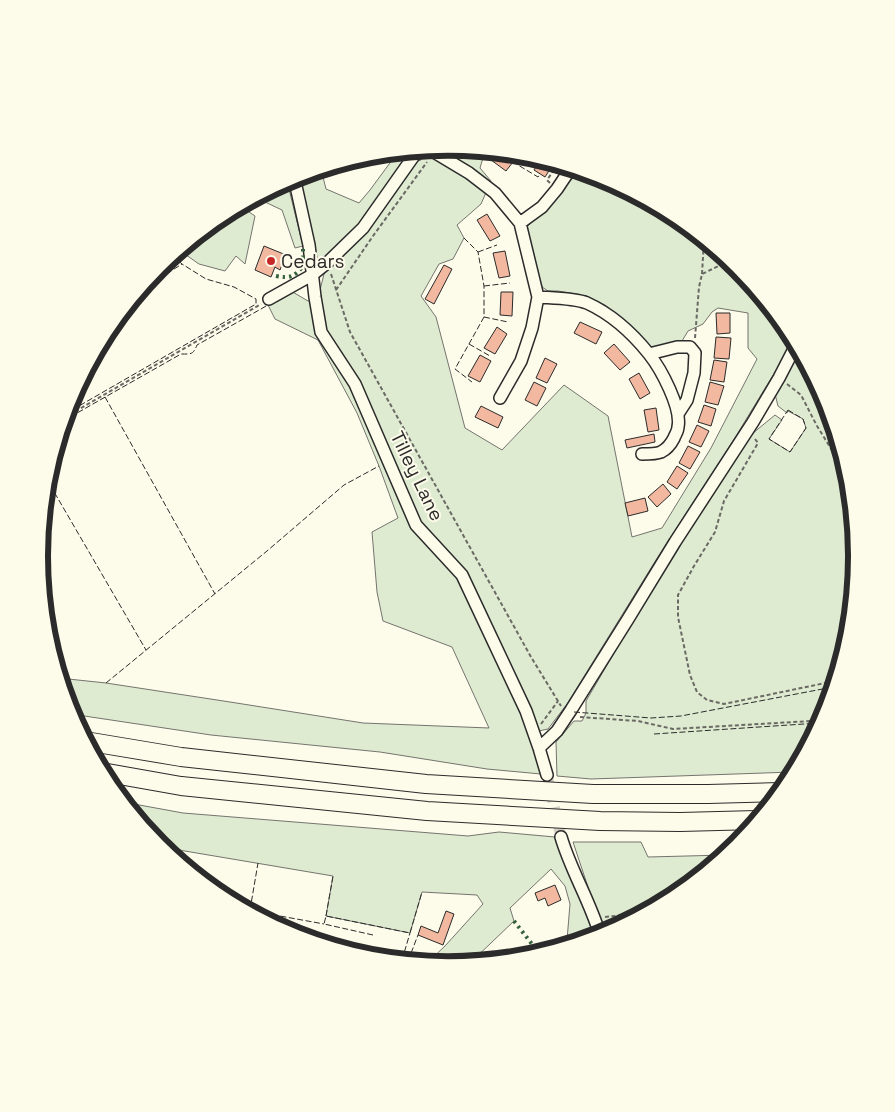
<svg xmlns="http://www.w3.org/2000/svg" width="895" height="1112" font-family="'Space Grotesk',sans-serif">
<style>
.green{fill:#deebd1;stroke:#74746e}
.building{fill:#f2b8a0;stroke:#2b2b2b}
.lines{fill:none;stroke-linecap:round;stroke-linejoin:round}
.minor-tunnel{stroke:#d3d1c4;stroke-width:11;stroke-dasharray:11 5.5;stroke-linecap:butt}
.minor-casing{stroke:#2b2b2b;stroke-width:14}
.highway-casing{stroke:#2b2b2b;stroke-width:20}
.path{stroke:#6a6964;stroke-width:2;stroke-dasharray:4 2.5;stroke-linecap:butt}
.minor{stroke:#fdfbea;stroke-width:11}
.highway{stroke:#fdfbea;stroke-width:18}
.hedge{stroke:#34623c;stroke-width:4;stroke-dasharray:2.5 4;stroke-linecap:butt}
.fence{stroke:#2b2b2b;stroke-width:1;stroke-dasharray:6 2.5;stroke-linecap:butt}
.poi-dot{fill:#c62828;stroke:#fdfbea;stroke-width:2}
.labels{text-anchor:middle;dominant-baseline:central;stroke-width:4;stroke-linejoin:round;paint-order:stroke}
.poi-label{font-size:19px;fill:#2b2b2b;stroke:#fdfbea;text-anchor:start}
.street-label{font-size:19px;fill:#2b2b2b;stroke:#fdfbea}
.rim{fill:none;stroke:#2b2b2b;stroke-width:6}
</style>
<rect width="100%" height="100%" fill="#fdfbea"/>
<!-- green -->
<path class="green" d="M 448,147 L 485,151 L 480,168 L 491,181 L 481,204 L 457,225 L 464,238 L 453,259 L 439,264 L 421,296 L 436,317 L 465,428 L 502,450 L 564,385 L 608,416 L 632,537 L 662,528 L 711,448 L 757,359 L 748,348 L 748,313 L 718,308 L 712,312 L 703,324 L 688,331 L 682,341 L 652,348 L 633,328 L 605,305 L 586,296 L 558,291 L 548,291 L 542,287 L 538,278 L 526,228 L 573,178 L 577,170 L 604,178 L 675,216 L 737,267 L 788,329 L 794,341 L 736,436 L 656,560 L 567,704 L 548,729 L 529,733 L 541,774 L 487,769 L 380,752 L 211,735 L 71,714 L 59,678 L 106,683 L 230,702 L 363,723 L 489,728 L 452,647 L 383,621 L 377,592 L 372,532 L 398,518 L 379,466 L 357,413 L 318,340 L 275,319 L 268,305 L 291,291 L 308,301 L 318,298 L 324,274 L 332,266 L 314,259 L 300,176 L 321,169 L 326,189 L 359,203 L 370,190 L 398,152 L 413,151 L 415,162 L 421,160 L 426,149 Z
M 287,181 L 303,246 L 295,248 L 282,210 L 265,202 L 262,194 Z
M 240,206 L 255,216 L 245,264 L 236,256 L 225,271 L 199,264 L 179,250 L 221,216 Z
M 799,352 L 825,400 L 848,477 L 856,556 L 848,636 L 825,713 L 793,772 L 591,779 L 557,776 L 556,742 L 574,721 L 582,721 L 586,713 L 586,701 L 645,600 L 747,438 L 775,415 L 782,420 L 769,439 L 790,452 L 806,428 L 803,419 L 788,411 L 787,413 L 778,406 L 775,394 Z
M 123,802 L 183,813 L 468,836 L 499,832 L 555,837 L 595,936 L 569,944 L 567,940 L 570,904 L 565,886 L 551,869 L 510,908 L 514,921 L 470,963 L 447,965 L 427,963 L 445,946 L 483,904 L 477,895 L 422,892 L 410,933 L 326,916 L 333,876 L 161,847 Z
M 573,842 L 641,842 L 648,857 L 725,855 L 674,896 L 606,932 L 589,890 Z"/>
<!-- building -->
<path class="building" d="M 491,152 L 500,152 L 513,162 L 506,171 L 487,157 Z
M 541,159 L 554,163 L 545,177 L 534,170 Z
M 487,214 L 500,236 L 490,241 L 477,220 Z
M 264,246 L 286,255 L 280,270 L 275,267 L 271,277 L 255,270 Z
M 505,251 L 510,276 L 499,278 L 493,253 Z
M 444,265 L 452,269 L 434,304 L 425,299 Z
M 501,292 L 513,292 L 512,316 L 500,315 Z
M 716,313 L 730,313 L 730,333 L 717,334 Z
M 580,322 L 602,332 L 596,344 L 574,333 Z
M 497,327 L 507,334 L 495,354 L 484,348 Z
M 716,337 L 731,338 L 729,359 L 714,358 Z
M 614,344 L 630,362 L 620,370 L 604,353 Z
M 480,355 L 491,361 L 480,382 L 468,376 Z
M 545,358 L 557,364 L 547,383 L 536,378 Z
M 714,360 L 727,362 L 724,382 L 710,380 Z
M 639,373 L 650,393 L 640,399 L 629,379 Z
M 534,382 L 546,388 L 537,406 L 525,400 Z
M 710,382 L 724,386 L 718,405 L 705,402 Z
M 704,405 L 716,409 L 711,426 L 698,422 Z
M 481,406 L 503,417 L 498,428 L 475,417 Z
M 656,408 L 659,430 L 648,432 L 644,410 Z
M 697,425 L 709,431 L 701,447 L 689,442 Z
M 654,434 L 655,442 L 627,448 L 625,440 Z
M 688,446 L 700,452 L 690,469 L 679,463 Z
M 677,466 L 688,473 L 677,489 L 667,482 Z
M 663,484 L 671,494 L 657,507 L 648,497 Z
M 645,498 L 648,511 L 628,516 L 625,503 Z
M 555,885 L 561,900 L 548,906 L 545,898 L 538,901 L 535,893 Z
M 446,911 L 454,914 L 443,945 L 418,935 L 421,926 L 438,933 Z"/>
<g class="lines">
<!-- minor-tunnel -->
<path class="minor-tunnel" d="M 547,775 L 561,837"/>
<defs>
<path id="minor" d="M 429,149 L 469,173 L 495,193 L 520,223 L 538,297 L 532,328 L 521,361 L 500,398
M 294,177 L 309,245 L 315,297 L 321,332 L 355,384 L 416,525 L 462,575 L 526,711 L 539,748 L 547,775
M 520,223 L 542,207 L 557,189 L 571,168
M 538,297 C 552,298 574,298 587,303 C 611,314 633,334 649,354 C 661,369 682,408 678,427 C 678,431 675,435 674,438 C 671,444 667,449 661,452 C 656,454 648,454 642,454
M 269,299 L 312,275 L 327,263 L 363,228 L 418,150
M 649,354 L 677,347 L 690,347 L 695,353 L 694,373 L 687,400 L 678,414
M 539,748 L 557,731 L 571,710 L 628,619 L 675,542 L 753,422 L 779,378 L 796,345
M 561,837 C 571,871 590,901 600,935"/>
<path id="highway" d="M 85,741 L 181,757 L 426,784 L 593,794 L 708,794 L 780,792
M 102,772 L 181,786 L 427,811 L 600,821 L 680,822 L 757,820"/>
</defs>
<!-- minor casing -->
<use href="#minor" class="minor-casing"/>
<!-- highway casing -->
<use href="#highway" class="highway-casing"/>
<!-- path -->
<path class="path" d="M 550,183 L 547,180 L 558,164
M 331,274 L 350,332 L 531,657 L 561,706
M 702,274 L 704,240
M 336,290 L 373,236 L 427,162
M 695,338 L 699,287 L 702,274 L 729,261
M 787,384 L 801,395 L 817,426 L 840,463 L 856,561
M 64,418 L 261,304
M 755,439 L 758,443 L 724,501 L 715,532 L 694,566 L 678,595 L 678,617 L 690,675 L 697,692 L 707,700 L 724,704 L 835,681
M 580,717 L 638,721 L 673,729 L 811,721 L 823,716
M 541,724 L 558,701
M 605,917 L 642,913"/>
<!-- minor -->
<use href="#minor" class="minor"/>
<!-- highway -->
<use href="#highway" class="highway"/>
<!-- hedge -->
<path class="hedge" d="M 276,276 C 290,279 295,276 303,266 L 303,246
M 514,921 L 539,953
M 546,951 L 567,940"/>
<!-- fence -->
<path class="fence" d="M 518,154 L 513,162 L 538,177 L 540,174
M 464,238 L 478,252 L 484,286 L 484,317 L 455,369 L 472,382
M 478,252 L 497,245
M 750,283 L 751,284
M 484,286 L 510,283
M 138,292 L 182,264
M 484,317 L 508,322
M 469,344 L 490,356
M 105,397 L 215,594
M 788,410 L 803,419 L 806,428 L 790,452 L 769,439 Z
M 65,414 L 256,304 L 256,299 L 234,287 L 206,279 L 182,264 L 172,255
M 63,421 L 181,354 C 191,354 193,355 197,345 L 268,305
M 46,478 L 146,650
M 106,683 L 267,551 L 344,485 L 379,466
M 574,712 L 651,718 L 681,716 L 833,687
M 654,734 L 819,723
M 247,910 L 324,924
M 250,910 L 258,863
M 326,916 L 333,876
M 373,935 L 324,924 L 326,916 L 410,933 L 422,892
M 402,960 L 410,933
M 408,961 L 418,935"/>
</g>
<!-- markers -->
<circle class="poi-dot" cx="271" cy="261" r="5"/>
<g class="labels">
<!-- poi labels -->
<g class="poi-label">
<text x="281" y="261">Cedars</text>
</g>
<!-- street labels -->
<g class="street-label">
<text transform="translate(417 476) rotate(64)">Tilley Lane</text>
</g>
</g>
<!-- crop -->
<path d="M0 0H895V1112H0ZM48 556a400 400 0 1 1 800 0a400 400 0 1 1-800 0Z" fill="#fdfbea" fill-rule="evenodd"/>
<path class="rim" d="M48 556a400 400 0 1 1 800 0a400 400 0 1 1-800 0Z"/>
</svg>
